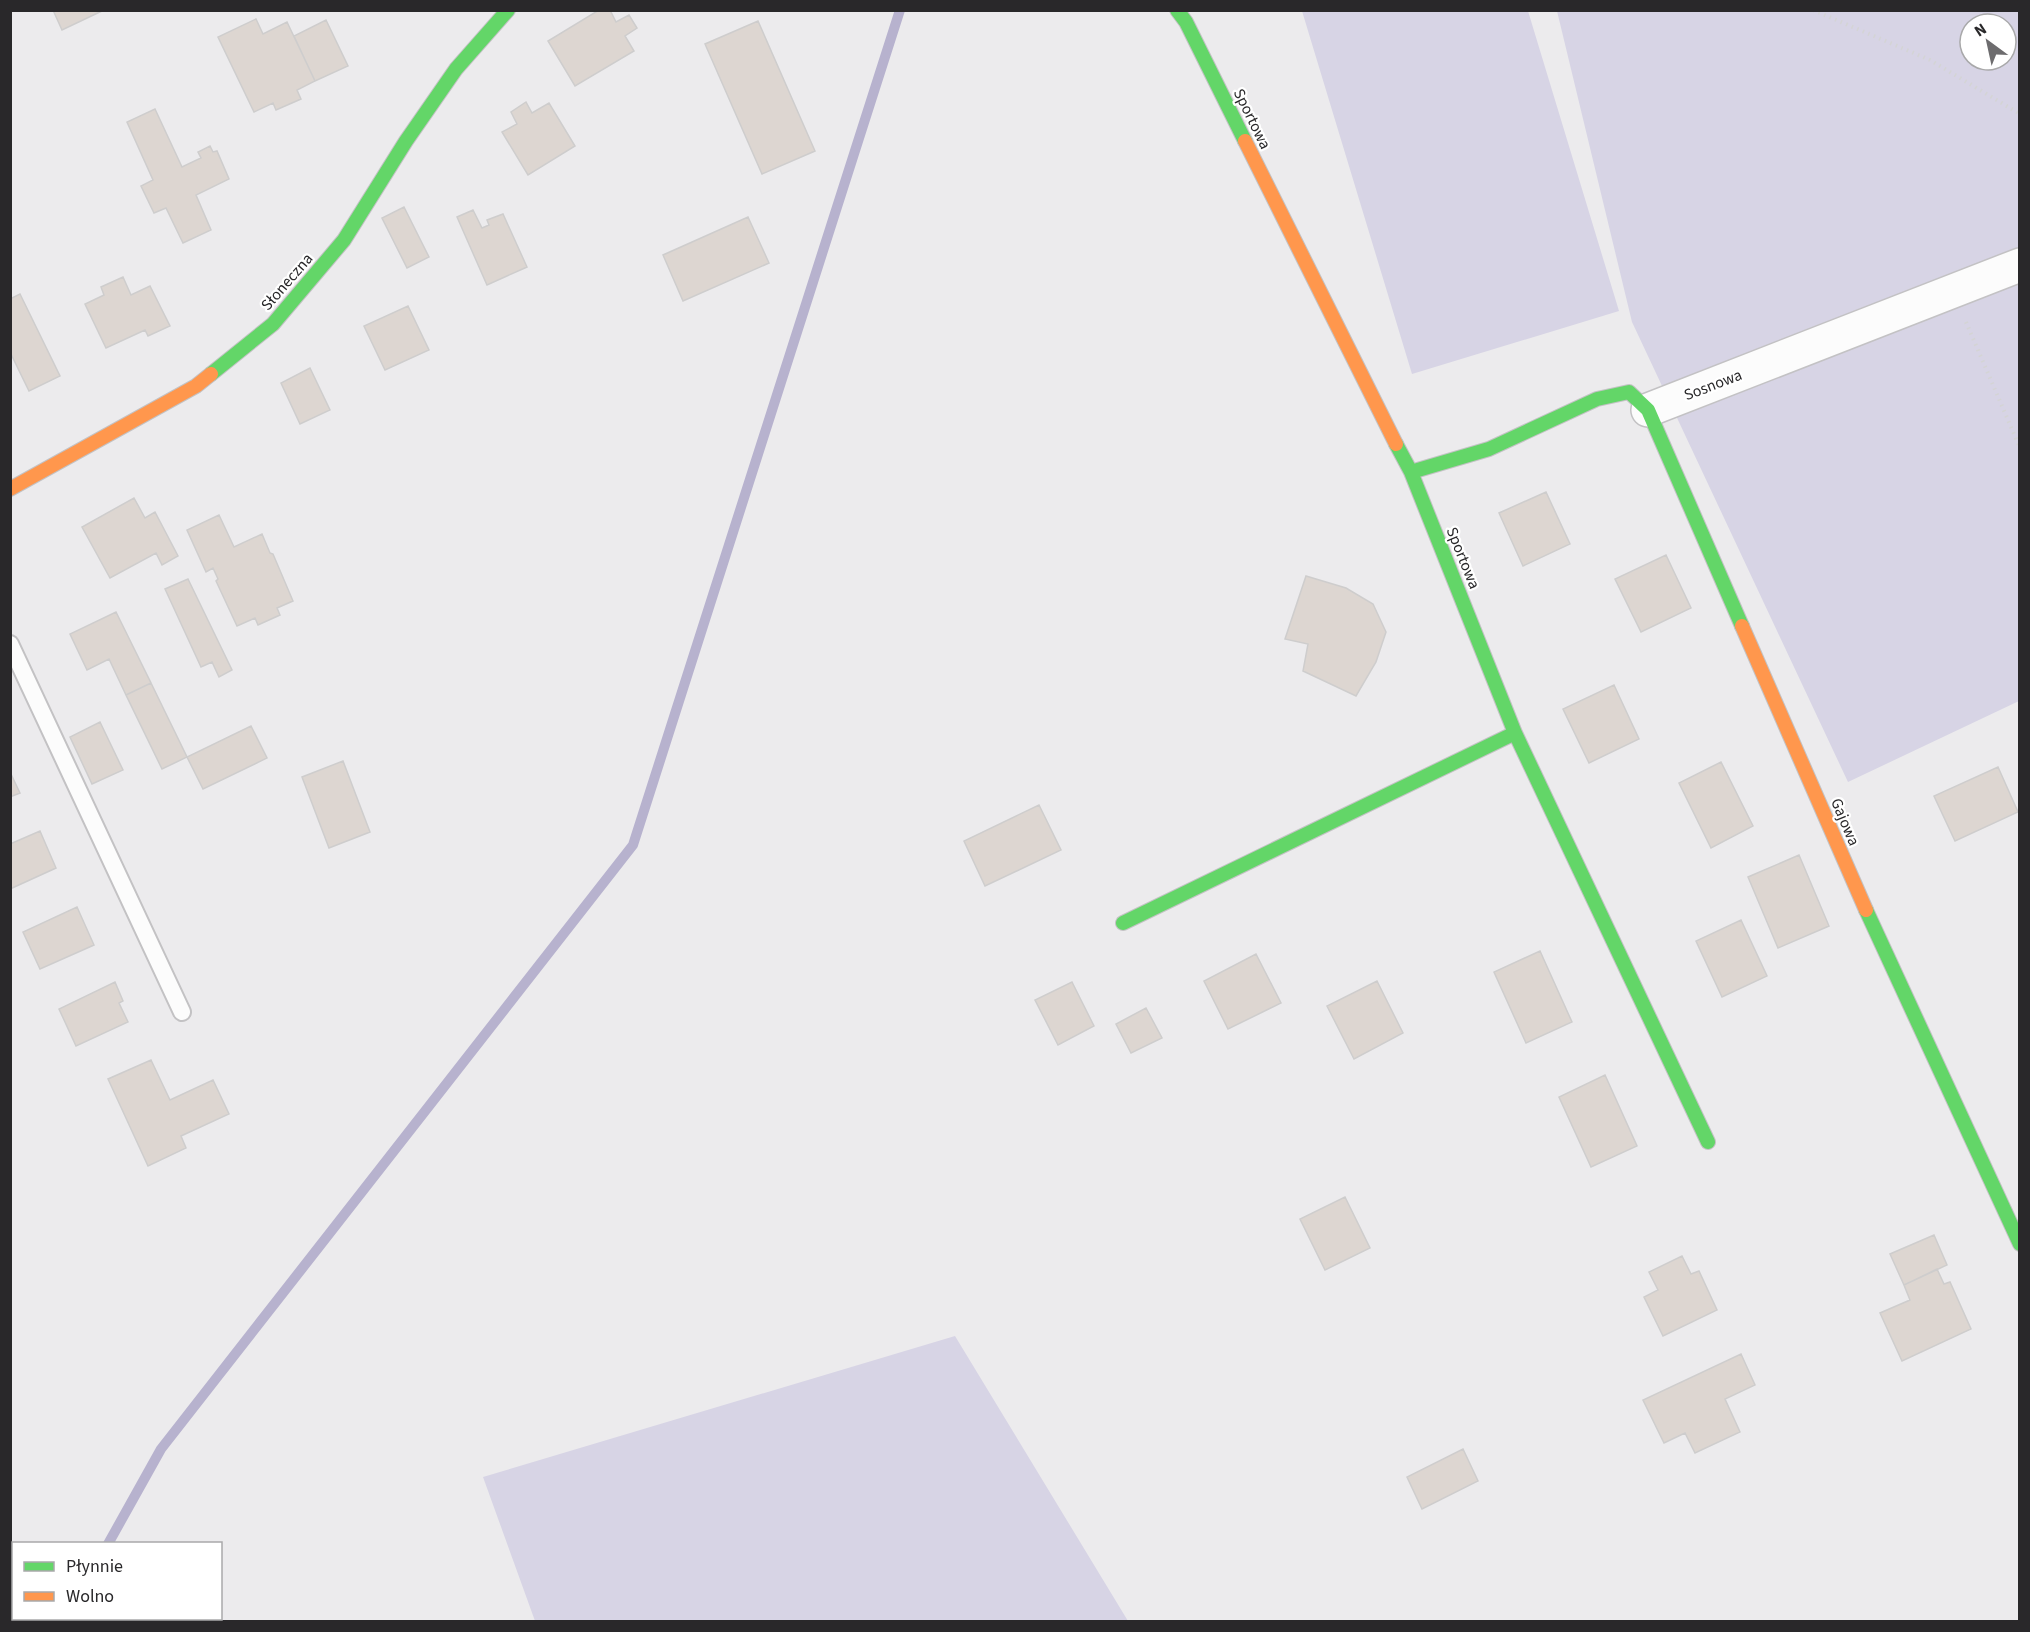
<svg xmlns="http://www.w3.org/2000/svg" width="2030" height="1632" font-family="'Source Sans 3',sans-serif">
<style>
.green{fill:#d7d4e5;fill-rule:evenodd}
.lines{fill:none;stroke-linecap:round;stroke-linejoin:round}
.stream{stroke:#b7b2ce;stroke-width:10}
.building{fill:#ddd6d1;stroke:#cecdcd;stroke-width:1.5}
.lane-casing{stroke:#c3c2c4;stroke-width:20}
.street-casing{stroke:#c3c2c4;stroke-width:36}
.fast-casing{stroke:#c3c2c4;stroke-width:16}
.slow-casing{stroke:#c3c2c4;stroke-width:16}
.path{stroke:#d4d4d5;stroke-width:4;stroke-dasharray:1.5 4.5;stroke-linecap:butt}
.lane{stroke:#fcfcfc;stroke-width:16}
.street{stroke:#fcfcfc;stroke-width:33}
.fast{stroke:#63d668;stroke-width:14}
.slow{stroke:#ff974d;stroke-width:14}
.labels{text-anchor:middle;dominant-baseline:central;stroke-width:4.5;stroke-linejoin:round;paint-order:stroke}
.street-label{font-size:16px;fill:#29282a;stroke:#fff}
</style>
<rect width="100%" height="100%" fill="#ecebed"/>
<!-- green -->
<path class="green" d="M 1302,11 L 1528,11 L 1619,311 L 1412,374 Z
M 1557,11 L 2019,11 L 2019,701 L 1848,782 L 1632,322 ZM 1970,24 L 2006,24 L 2006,60 L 1970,60 Z
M 955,1336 L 1128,1621 L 535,1621 L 483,1477 Z"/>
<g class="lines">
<!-- stream -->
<path class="stream" d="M 108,1544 L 161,1449 L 633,845 L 900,10
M 65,1622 L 67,1618"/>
</g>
<!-- building -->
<path class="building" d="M 53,10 L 104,10 L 62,30 Z
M 599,10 L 610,10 L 616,22 L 629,15 L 637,28 L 625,36 L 634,51 L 575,86 L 548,41 Z
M 256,19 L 263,34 L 287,22 L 315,81 L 297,90 L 301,99 L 276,110 L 273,103 L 254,112 L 218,37 Z
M 326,20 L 348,66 L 315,81 L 294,36 Z
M 758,21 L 815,151 L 762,174 L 705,44 Z
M 526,102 L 532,113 L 549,103 L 575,146 L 528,175 L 502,132 L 517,124 L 511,112 Z
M 155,109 L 182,167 L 201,158 L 198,152 L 210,146 L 213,152 L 217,151 L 229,179 L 196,195 L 211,230 L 183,243 L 166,208 L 154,213 L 141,186 L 153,180 L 127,122 Z
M 404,207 L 429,257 L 407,268 L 382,218 Z
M 473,210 L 482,228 L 489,225 L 487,220 L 503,214 L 527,267 L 487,285 L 457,217 Z
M 748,217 L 769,263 L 683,301 L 663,255 Z
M 123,277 L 131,295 L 150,286 L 170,326 L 148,336 L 145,330 L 106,348 L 85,304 L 104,295 L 101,287 Z
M 20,294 L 60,376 L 29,391 L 10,352 L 10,299 Z
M 408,306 L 429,350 L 385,370 L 364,326 Z
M 310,368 L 330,410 L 300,424 L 281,383 Z
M 1546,492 L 1570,544 L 1523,566 L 1499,513 Z
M 134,498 L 145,518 L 155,512 L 178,556 L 162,565 L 156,553 L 110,578 L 82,527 Z
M 219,515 L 234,547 L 262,534 L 270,553 L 273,554 L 293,601 L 277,608 L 280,615 L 258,625 L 255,618 L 237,626 L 216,581 L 218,579 L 213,568 L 206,572 L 187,530 Z
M 1666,555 L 1691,608 L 1641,632 L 1615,579 Z
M 1306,576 L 1346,588 L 1373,604 L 1386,632 L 1376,662 L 1356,696 L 1303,671 L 1308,644 L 1285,639 Z
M 188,579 L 232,670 L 219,677 L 212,662 L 201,667 L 165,589 Z
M 116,612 L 151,683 L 126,695 L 109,659 L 87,670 L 70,634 Z
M 151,683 L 187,757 L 162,769 L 126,695 Z
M 1614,685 L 1639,739 L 1589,763 L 1563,709 Z
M 100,722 L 123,770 L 92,784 L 70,737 Z
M 251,726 L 267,758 L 203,789 L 187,757 Z
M 343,761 L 370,832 L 329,848 L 302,777 Z
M 1721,762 L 1753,826 L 1711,848 L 1679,783 Z
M 1998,767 L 2018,812 L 1955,841 L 1934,796 Z
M 10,772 L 20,793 L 10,797 Z
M 1039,805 L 1061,850 L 985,886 L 964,841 Z
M 40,831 L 56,868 L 10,889 L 10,844 Z
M 1799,855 L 1829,926 L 1778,948 L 1748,877 Z
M 77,907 L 94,945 L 40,969 L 23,932 Z
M 1741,920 L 1767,976 L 1722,997 L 1696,941 Z
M 1540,951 L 1572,1022 L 1526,1043 L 1494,972 Z
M 1256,954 L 1281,1003 L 1228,1029 L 1204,981 Z
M 1377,981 L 1403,1033 L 1354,1059 L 1327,1006 Z
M 115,982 L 123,1001 L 119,1003 L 128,1022 L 76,1046 L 59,1009 Z
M 1072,982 L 1094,1026 L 1058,1045 L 1035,1000 Z
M 1146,1008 L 1162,1038 L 1131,1053 L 1116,1024 Z
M 151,1060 L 170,1100 L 213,1080 L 229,1114 L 181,1136 L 186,1148 L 148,1166 L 108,1079 Z
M 1605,1075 L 1637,1146 L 1591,1167 L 1559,1097 Z
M 1345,1197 L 1370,1248 L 1325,1270 L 1300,1219 Z
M 1934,1235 L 1947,1265 L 1904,1285 L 1890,1254 Z
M 1682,1256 L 1691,1274 L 1699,1271 L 1717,1310 L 1663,1336 L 1644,1297 L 1658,1290 L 1649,1272 Z
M 1937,1269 L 1944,1284 L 1950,1282 L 1971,1329 L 1902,1361 L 1880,1313 L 1910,1300 L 1904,1285 Z
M 1741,1354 L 1755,1385 L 1725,1399 L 1740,1432 L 1695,1453 L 1685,1433 L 1664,1443 L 1643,1400 Z
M 1463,1449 L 1478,1481 L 1422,1509 L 1407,1477 Z"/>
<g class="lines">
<defs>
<path id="lane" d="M 10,644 L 182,1012"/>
<path id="street" d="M 1648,410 L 2020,265"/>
<path id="fast" d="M 1177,10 L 1186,22 L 1245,141
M 211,374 L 273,324 L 344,240 L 406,141 L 456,69 L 508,10
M 1411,472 L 1489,449 L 1597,399 L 1629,392 L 1648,410 L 1742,626
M 1515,733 L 1708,1142
M 1866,910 L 2020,1244
M 1123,923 L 1515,733 L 1411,472 L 1396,444"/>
<path id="slow" d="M 1245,141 L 1396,444
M 10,489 L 196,386 L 211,374
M 1742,626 L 1866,910"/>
</defs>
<!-- lane casing -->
<use href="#lane" class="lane-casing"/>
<!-- street casing -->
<use href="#street" class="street-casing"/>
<!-- fast casing -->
<use href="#fast" class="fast-casing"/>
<!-- slow casing -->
<use href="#slow" class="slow-casing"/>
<!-- path -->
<path class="path" d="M 1813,10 L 1930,60 L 2020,114
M 1966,322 L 2020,448"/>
<!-- lane -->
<use href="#lane" class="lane"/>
<!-- street -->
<use href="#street" class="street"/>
<!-- fast -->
<use href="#fast" class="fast"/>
<!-- slow -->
<use href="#slow" class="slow"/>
</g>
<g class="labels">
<!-- street labels -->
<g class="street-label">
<text transform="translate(1252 119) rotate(64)">Sportowa</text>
<text transform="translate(287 282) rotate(-49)">Słoneczna</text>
<text transform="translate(1713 385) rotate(-21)">Sosnowa</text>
<text transform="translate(1463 558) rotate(68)">Sportowa</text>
<text transform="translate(1845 822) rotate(67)">Gajowa</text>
</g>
</g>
<!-- border -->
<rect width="2030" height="1632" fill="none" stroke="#29282a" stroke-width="24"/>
<!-- legend -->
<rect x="12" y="1542" width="210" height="78" fill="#ffffff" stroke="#a9a9aa" stroke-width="1.5"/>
<rect x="24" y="1562" width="30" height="9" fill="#63d668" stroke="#a9a9aa" stroke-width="1.5"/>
<text x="66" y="1572" font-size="18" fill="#29282a">Płynnie</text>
<rect x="24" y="1592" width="30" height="9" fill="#ff974d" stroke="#a9a9aa" stroke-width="1.5"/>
<text x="66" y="1602" font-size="18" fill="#29282a">Wolno</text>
<!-- north arrow -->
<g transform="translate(1988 42) rotate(327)"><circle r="28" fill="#ffffff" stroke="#a9a9aa" stroke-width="1.5"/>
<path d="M0-4.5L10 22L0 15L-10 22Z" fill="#6d6c6e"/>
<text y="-9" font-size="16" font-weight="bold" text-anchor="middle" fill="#29282a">N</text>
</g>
</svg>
